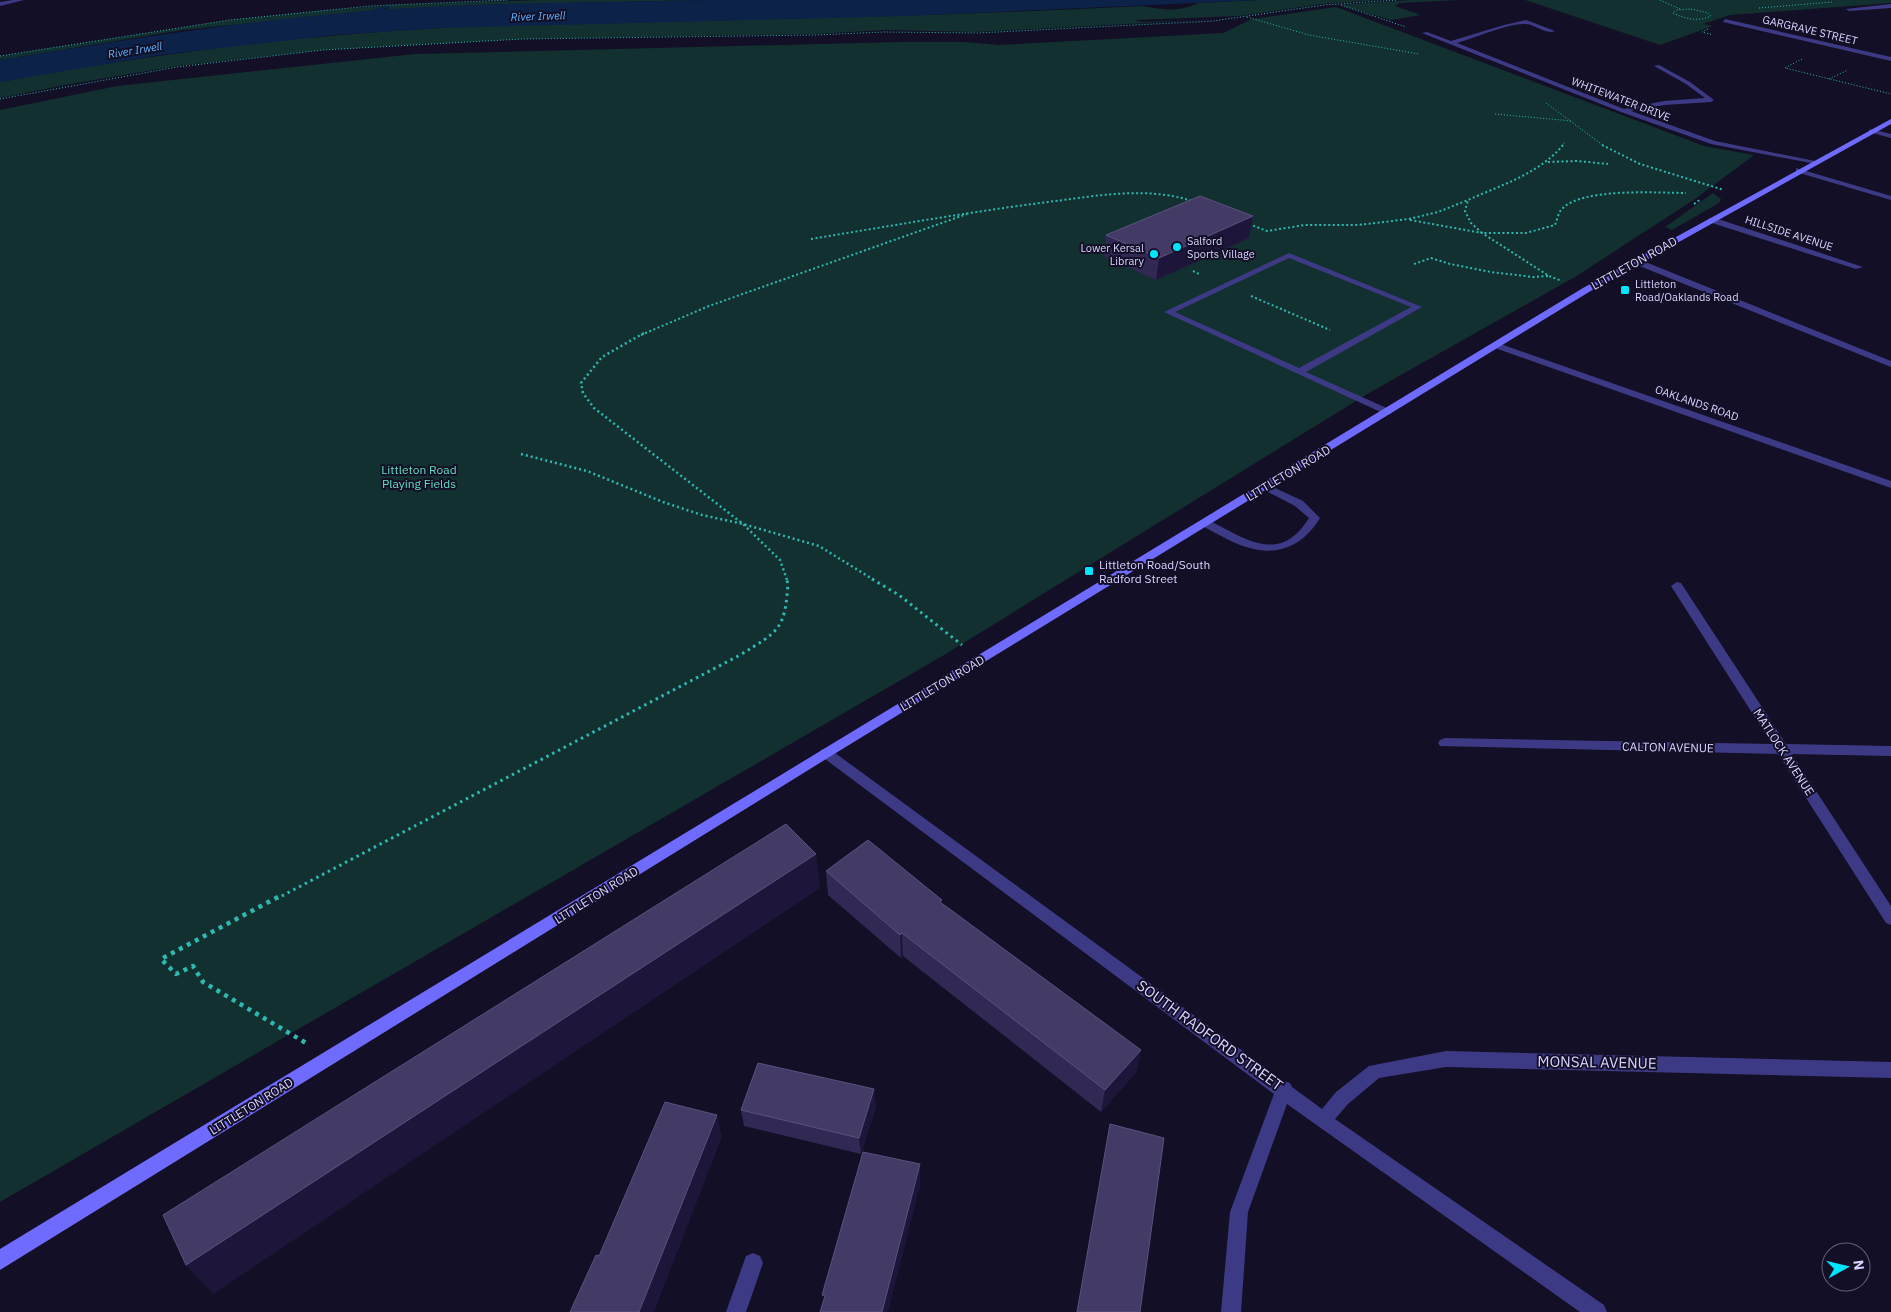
<svg xmlns="http://www.w3.org/2000/svg" width="1891" height="1312" font-family="'IBM Plex Sans',sans-serif">
<style>
.green{fill:#12302f}
.water{fill:#0c2248}
.lines{fill:none;stroke-linecap:round;stroke-linejoin:round}
.stream{fill:#0c2248;fill-rule:evenodd}
.path-far4{stroke:#2fb8b0;stroke-width:1;stroke-dasharray:1 2;stroke-linecap:butt}
.path-far3{stroke:#2fb8b0;stroke-width:2;stroke-dasharray:2 2.5;stroke-linecap:butt}
.path-far2{stroke:#2fb8b0;stroke-width:2.5;stroke-dasharray:2 3;stroke-linecap:butt}
.path-far1{stroke:#2fb8b0;stroke-width:3;stroke-dasharray:2.5 4;stroke-linecap:butt}
.path{stroke:#2fb8b0;stroke-width:4.5;stroke-dasharray:4 5;stroke-linecap:butt}
.lane{fill:#3d3a85;fill-rule:evenodd}
.street{fill:#3d3a85;fill-rule:evenodd}
.secondary{fill:#6f6bff;fill-rule:evenodd}
.wall{fill:#312854}
.shaded-wall{fill:#1d163a}
.building{fill:#433a66;stroke:#5a527e}
.poi-dot{fill:#00e5ff;stroke:#130f26;stroke-width:2}
.labels{text-anchor:middle;dominant-baseline:central;stroke-width:4;stroke-linejoin:round;paint-order:stroke}
.far-water-label{font-size:11px;font-style:italic;fill:#62b6ff;stroke:#130f26}
.far-street-label{font-size:11px;fill:#d9d4ff;stroke:#130f26}
.far-poi-label{font-size:11px;fill:#d9d4ff;stroke:#130f26;text-anchor:start}
.street-label{font-size:12px;fill:#d9d4ff;stroke:#130f26}
.park-label{font-size:12px;fill:#5fe0c0;stroke:#130f26}
.poi-label{font-size:12px;fill:#d9d4ff;stroke:#130f26;text-anchor:start}
.near-street-label{font-size:15px;fill:#d9d4ff;stroke:#130f26}
</style>
<rect width="100%" height="100%" fill="#130f26"/>
<!-- green -->
<path class="green" d="M 539,0 L 709,0 L 477,5 L 385,10 L 390,7 L 369,11 L 183,30 L 0,60 L 0,56 L 230,20 L 318,11 L 393,5 Z
M 1261,0 L 1383,0 L 1322,4 L 1239,16 L 1135,20 L 1142,22 L 1202,20 L 976,32 L 885,30 L 815,34 L 523,39 L 323,50 L 177,66 L 70,84 L 0,98 L 0,82 C 146,55 292,36 440,28 C 565,21 690,21 815,18 C 924,16 1034,11 1143,6 C 1161,10 1181,12 1198,3 Z
M 1410,0 L 1461,0 L 1400,3 L 1395,6 L 1421,15 L 1391,20 L 1340,5 Z
M 1525,0 L 1891,0 L 1891,3 L 1730,15 L 1703,24 L 1713,26 L 1660,45 Z
M 1336,7 L 1704,146 L 1754,155 L 1695,199 L 1575,277 L 1369,393 L 944,655 L 0,1202 L 0,110 L 117,86 L 415,54 L 900,42 L 963,42 L 999,45 L 1223,33 L 1252,19 Z
M 1713,193 L 1721,199 L 1719,203 L 1672,230 L 1665,227 Z"/>
<!-- water -->
<path class="water" d="M 709,0 L 1261,0 L 905,16 L 440,28 L 335,35 L 160,55 L 0,82 L 0,60 C 122,40 243,21 366,11 C 480,2 595,3 709,0 Z"/>
<g class="lines">
<!-- stream -->
<path class="stream" d="M 388,5 L 390,7 L 379,11 L 370,19 L 366,18 L 375,9 Z"/>
<!-- path-far4 -->
<path class="path-far4" d="M 1660,0 L 1680,9
M 1341,5 L 1406,27
M 1759,8 L 1832,2
M 1691,9 L 1708,13 L 1711,16 C 1699,22 1685,19 1673,13 L 1676,10 Z
M 1247,17 L 1309,35 L 1419,54
M 1708,29 L 1702,32 L 1713,35
M 0,56 L 230,20 L 370,6 L 509,0
M 1802,59 L 1785,68 L 1891,94
M 1829,79 L 1848,70
M 0,99 L 177,67 L 323,50 L 523,39 L 815,35 L 885,32 L 978,33 L 1213,21 L 1324,5 L 1397,0
M 1546,103 L 1604,146
M 1495,114 L 1572,121
M 1562,146 L 1565,142"/>
<!-- path-far3 -->
<path class="path-far3" d="M 1563,145 C 1539,174 1501,185 1468,200 L 1465,211 L 1471,223 L 1482,233 L 1526,233 L 1555,225 C 1557,220 1558,214 1561,210 C 1580,187 1657,193 1686,193
M 1602,145 L 1640,164 L 1724,190
M 1548,162 L 1577,161 L 1608,164
M 1694,204 L 1701,199
M 1410,220 L 1482,233 L 1549,276 L 1562,281
M 1249,224 L 1267,231 L 1305,225 L 1358,225 L 1409,219 L 1438,212 L 1468,200
M 811,239 C 890,226 969,212 1048,202 C 1096,196 1146,186 1192,201
M 1414,264 L 1431,258 L 1450,264 L 1491,272 L 1533,277 L 1548,276
M 1193,271 L 1201,275
M 1251,296 L 1330,330
M 641,335 L 709,306 L 967,214"/>
<!-- path-far2 -->
<path class="path-far2" d="M 644,333 L 602,357 L 581,383 L 583,393 L 594,408 L 743,524 L 780,560 L 787,580
M 521,454 L 587,471 L 663,502 L 702,515 L 743,524 L 819,546 L 874,580"/>
<!-- path-far1 -->
<path class="path-far1" d="M 872,579 L 899,595 L 962,645
M 276,899 L 740,655 C 779,631 785,630 788,583 L 786,579"/>
<!-- path -->
<path class="path" d="M 278,897 L 161,959 L 176,974 L 193,966 L 203,982 L 306,1043"/>
<!-- lane -->
<path class="lane" d="M 13,0 L 24,0 L 0,6 L 0,2 Z
M 1871,129 L 1891,134 L 1891,138 L 1869,132 L 1869,130 Z
M 1289,253 L 1422,307 L 1306,372 L 1391,410 L 1391,414 L 1385,414 L 1164,312 ZM 1289,258 L 1411,307 L 1299,368 L 1175,312 Z
M 1266,484 L 1303,501 L 1320,518 C 1296,557 1261,558 1223,537 C 1216,533 1206,529 1200,523 L 1206,520 L 1210,521 C 1246,539 1280,565 1309,518 L 1295,506 L 1262,489 L 1261,487 L 1262,485 Z"/>
<!-- street -->
<path class="street" d="M 1891,4 L 1891,8 L 1849,11 L 1846,9 Z
M 1725,19 L 1891,57 L 1891,61 L 1723,22 Z
M 1526,20 L 1555,31 C 1546,35 1535,24 1525,24 C 1509,23 1474,38 1457,43 L 1624,109 L 1664,101 L 1705,98 L 1686,84 L 1654,66 L 1659,65 L 1690,82 L 1714,100 L 1711,102 L 1664,105 L 1631,111 L 1715,141 L 1820,162 L 1816,164 L 1711,144 L 1621,112 L 1422,33 L 1427,32 L 1451,41 L 1504,25 Z
M 1796,168 L 1891,196 L 1891,200 L 1796,172 Z
M 1709,218 L 1715,218 L 1863,267 L 1856,269 L 1709,222 Z
M 1632,259 L 1638,259 L 1891,361 L 1891,367 L 1632,263 Z
M 1495,342 L 1891,481 L 1891,488 L 1492,347 L 1490,345 Z
M 1677,582 L 1681,583 L 1786,744 L 1891,746 L 1891,756 L 1792,754 L 1891,906 L 1891,925 L 1886,923 L 1778,754 L 1440,746 L 1438,743 L 1440,740 L 1445,738 L 1772,744 L 1671,586 Z
M 826,748 L 831,750 L 1284,1081 L 1290,1083 L 1292,1087 L 1322,1109 L 1336,1092 L 1369,1066 L 1446,1051 L 1891,1062 L 1891,1078 L 1446,1067 L 1379,1078 L 1348,1104 L 1335,1119 L 1604,1305 L 1607,1312 L 1580,1312 L 1287,1104 L 1248,1212 L 1241,1312 L 1221,1312 L 1230,1212 L 1274,1094 L 821,756 L 819,753 L 821,750 Z
M 753,1253 L 760,1256 L 763,1263 L 746,1312 L 726,1312 L 746,1256 Z"/>
<!-- secondary -->
<path class="secondary" d="M 1891,119 L 1891,124 L 1589,292 L 831,756 L 0,1270 L 0,1249 L 1583,288 Z"/>
</g>
<!-- wall -->
<path class="wall" d="M 1253,216 L 1249,238 L 1156,280 L 1104,256 L 1106,235 Z
M 826,871 L 942,903 L 1141,1050 L 1136,1072 L 1101,1112 L 903,956 L 901,958 L 828,895 Z
M 876,1106 L 861,1154 L 744,1126 L 741,1110 Z"/>
<!-- shaded-wall -->
<path class="shaded-wall" d="M 1253,216 L 1249,238 L 1156,280 L 1159,258 Z
M 816,854 L 820,888 L 213,1294 L 186,1265 Z
M 902,933 L 903,956 L 901,958 L 900,935 Z
M 1141,1050 L 1136,1072 L 1101,1112 L 1105,1090 Z
M 874,1089 L 876,1106 L 861,1154 L 859,1138 Z
M 717,1115 L 722,1137 L 654,1312 L 639,1312 Z
M 920,1164 L 920,1186 L 888,1312 L 882,1312 Z"/>
<!-- building -->
<path class="building" d="M 1200,196 L 1253,216 L 1159,258 L 1106,235 Z
M 786,824 L 816,854 L 186,1265 L 163,1215 Z
M 868,840 L 942,900 L 940,902 L 1141,1050 L 1105,1090 L 902,933 L 900,935 L 826,871 Z
M 758,1063 L 874,1089 L 859,1138 L 741,1110 Z
M 665,1102 L 717,1115 L 639,1312 L 570,1312 L 596,1255 L 599,1256 Z
M 1110,1124 L 1164,1138 L 1140,1312 L 1077,1312 Z
M 863,1152 L 920,1164 L 882,1312 L 820,1312 L 825,1296 L 822,1295 Z"/>
<!-- markers -->
<g class="poi-dot">
<circle cx="1177" cy="247" r="5"/>
<circle cx="1154" cy="254" r="5"/>
<rect x="1620" y="285" width="10" height="10" rx="2.5"/>
<rect x="1084" y="566" width="10" height="10" rx="2.5"/>
</g>
<g class="labels">
<!-- far-water labels -->
<g class="far-water-label">
<text transform="translate(538 16) rotate(-2)">River Irwell</text>
<text transform="translate(135 50) rotate(-9)">River Irwell</text>
</g>
<!-- far-street labels -->
<g class="far-street-label">
<text transform="translate(1810 30) rotate(13)">GARGRAVE STREET</text>
<text transform="translate(1621 99) rotate(21)">WHITEWATER DRIVE</text>
<text transform="translate(1789 233) rotate(18)">HILLSIDE AVENUE</text>
<text transform="translate(1697 403) rotate(19)">OAKLANDS ROAD</text>
</g>
<!-- far-poi labels -->
<g class="far-poi-label">
<text x="1187" y="241">Salford<tspan x="1187" dy="13">Sports Village</tspan></text>
<text x="1144" y="248" text-anchor="end">Lower Kersal<tspan x="1144" dy="13">Library</tspan></text>
<text x="1635" y="284">Littleton<tspan x="1635" dy="13">Road/Oaklands Road</tspan></text>
</g>
<!-- street labels -->
<g class="street-label">
<text transform="translate(1634 263) rotate(-29)">LITTLETON ROAD</text>
<text transform="translate(1288 473) rotate(-31)">LITTLETON ROAD</text>
<text transform="translate(942 683) rotate(-31)">LITTLETON ROAD</text>
<text transform="translate(1668 747) rotate(1)">CALTON AVENUE</text>
<text transform="translate(1784 752) rotate(57)">MATLOCK AVENUE</text>
<text transform="translate(596 895) rotate(-32)">LITTLETON ROAD</text>
<text transform="translate(251 1106) rotate(-32)">LITTLETON ROAD</text>
</g>
<!-- park labels -->
<g class="park-label">
<text x="419" y="469">Littleton Road<tspan x="419" dy="14">Playing Fields</tspan></text>
</g>
<!-- poi labels -->
<g class="poi-label">
<text x="1099" y="564">Littleton Road/South<tspan x="1099" dy="14">Radford Street</tspan></text>
</g>
<!-- near-street labels -->
<g class="near-street-label">
<text transform="translate(1210 1035) rotate(36)">SOUTH RADFORD STREET</text>
<text transform="translate(1597 1062) rotate(1)">MONSAL AVENUE</text>
</g>
</g>
<!-- north arrow -->
<g transform="translate(1846 1267) rotate(82)"><circle r="24" fill="#130f26" stroke="#625e7d"/>
<path d="M0-4L9 19L0 12L-9 19Z" fill="#00e5ff"/>
<text y="-8" font-size="14" font-weight="bold" text-anchor="middle" fill="#d9d4ff">N</text>
</g>
</svg>
